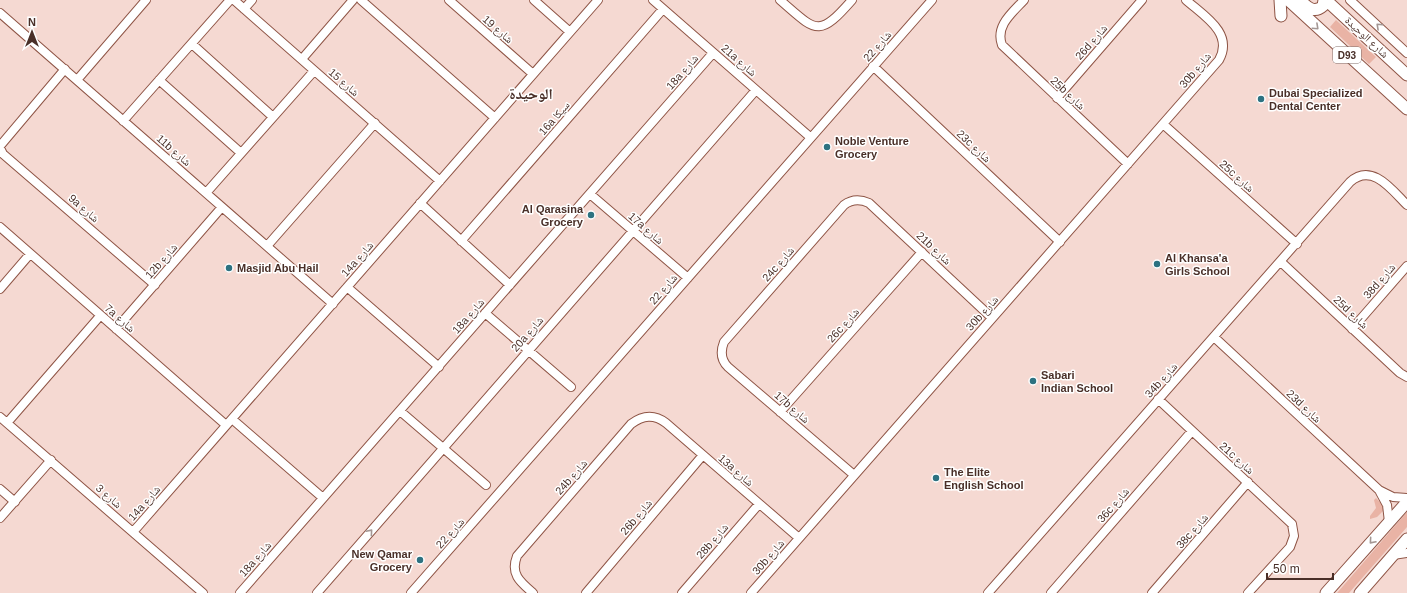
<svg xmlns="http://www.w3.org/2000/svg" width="1407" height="593" font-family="Arial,'Noto Naskh Arabic',sans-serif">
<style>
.green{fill:#e9b3a5}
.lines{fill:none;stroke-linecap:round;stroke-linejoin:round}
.minor-casing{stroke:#8e5445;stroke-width:10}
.major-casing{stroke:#8e5445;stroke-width:13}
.minor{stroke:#fff;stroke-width:8}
.major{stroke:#fff;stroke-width:11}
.oneway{stroke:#a49794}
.poi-dot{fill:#2d7281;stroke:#fff;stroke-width:1.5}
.labels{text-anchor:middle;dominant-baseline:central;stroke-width:3;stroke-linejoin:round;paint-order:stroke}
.shield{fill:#fff;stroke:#806d68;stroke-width:1}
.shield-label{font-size:10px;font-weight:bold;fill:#492f28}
.street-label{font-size:11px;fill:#492f28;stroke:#fff}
.poi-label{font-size:11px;font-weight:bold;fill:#492f28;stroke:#fff;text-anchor:start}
.district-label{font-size:15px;font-weight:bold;fill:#492f28;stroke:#fff}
</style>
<rect width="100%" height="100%" fill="#f5d9d2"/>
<!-- green -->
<path class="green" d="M 1336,20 L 1376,57 L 1369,64 L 1330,27 Z
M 1376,498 L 1382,504 L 1383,511 L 1377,517 L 1370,519 L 1370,516 L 1376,508 L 1374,500 Z
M 1407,512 L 1407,527 L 1349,593 L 1337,593 Z"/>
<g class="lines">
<defs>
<path id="minor" d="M 234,0 L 440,181
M 361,0 L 495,118
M 449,0 L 533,74
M 534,0 L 570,32
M 653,0 L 810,137
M 780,0 C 816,31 818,39 852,0
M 1024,0 C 1012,13 995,26 1002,45 L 1128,164
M 1350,0 L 1407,53
M 244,9 L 252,0
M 0,13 L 333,304
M 192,44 L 273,117
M 302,59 L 353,0
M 873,66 L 1060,242
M 77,80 L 146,0
M 159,80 L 241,153
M 1057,98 L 1142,0
M 123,121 L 230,0
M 1163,124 L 1297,244
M 0,146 L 65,69
M 0,148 L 3,154 L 155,285
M 206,193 L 314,71
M 590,194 L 688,278
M 420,203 L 510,285
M 0,227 L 226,425
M 461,241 L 663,9
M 267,246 L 375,123
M 1281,262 L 1400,373 L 1407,377
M 347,287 L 439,367
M 0,289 L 30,254
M 485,313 L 571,387
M 116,329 L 222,207
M 1352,329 L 1407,266
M 1214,337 L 1379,490 L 1393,497 L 1407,498
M 1158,399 L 1292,524 L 1294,536 L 1290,547 L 1248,593
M 400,411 L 486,485
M 780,412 L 922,252
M 0,417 L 203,593
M 232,419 L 323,498
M 7,423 L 100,316
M 854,475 L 728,367 C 721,360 720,352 724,342 L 844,205 C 852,199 860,199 869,203 L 992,318
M 0,489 L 15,502
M 1380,492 L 1387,505 L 1389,522
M 0,518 L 51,460
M 133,532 L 598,0
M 1393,555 L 1407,553
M 240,593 L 713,53
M 317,593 L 756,90
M 411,593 L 932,0
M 533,593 C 520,582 510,574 517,556 L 631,424 C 643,415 654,414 666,423 L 799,538
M 586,593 L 703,455
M 682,593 L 759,504
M 751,593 L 1219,60 C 1234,33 1204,16 1186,0
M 988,593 L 1350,182 C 1372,162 1392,190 1407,205
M 1051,593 L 1192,431
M 1152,593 L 1248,482"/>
<path id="major" d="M 1280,0 L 1281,16
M 1288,0 L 1407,109
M 1300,0 C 1307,7 1314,14 1323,6 L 1324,0
M 1326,0 L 1407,75
M 1326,593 L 1407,502
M 1360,593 L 1407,539"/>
</defs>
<!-- minor casing -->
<use href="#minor" class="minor-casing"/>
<!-- major casing -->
<use href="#major" class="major-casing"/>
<!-- minor -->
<use href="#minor" class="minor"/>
<!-- major -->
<use href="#major" class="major"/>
</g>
<!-- one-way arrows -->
<defs><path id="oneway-chevron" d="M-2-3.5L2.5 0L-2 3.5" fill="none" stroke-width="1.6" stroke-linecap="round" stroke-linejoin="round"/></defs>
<g class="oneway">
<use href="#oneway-chevron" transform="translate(1379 26) rotate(-137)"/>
<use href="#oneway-chevron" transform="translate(1316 27) rotate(43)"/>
<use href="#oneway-chevron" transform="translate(370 532) rotate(-49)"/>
<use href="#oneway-chevron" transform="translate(1372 541) rotate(131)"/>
</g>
<!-- markers -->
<g class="poi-dot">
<circle cx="1261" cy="99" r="4"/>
<circle cx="827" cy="147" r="4"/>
<circle cx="591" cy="215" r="4"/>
<circle cx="1157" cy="264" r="4"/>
<circle cx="229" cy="268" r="4"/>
<circle cx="1033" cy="381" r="4"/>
<circle cx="936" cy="478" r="4"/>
<circle cx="420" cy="560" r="4"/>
</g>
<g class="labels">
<!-- shield labels -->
<rect class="shield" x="1333" y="47" width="28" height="16" rx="3"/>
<g class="shield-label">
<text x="1347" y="55">D93</text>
</g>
<!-- street labels -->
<g class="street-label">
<text transform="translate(498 29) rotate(41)">شارع 19</text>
<text transform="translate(1367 37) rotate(43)">شارع الوحيدة</text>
<text transform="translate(1091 42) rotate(-49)">26d شارع</text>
<text transform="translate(877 46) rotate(-49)">شارع 22</text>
<text transform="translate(739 60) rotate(41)">21a شارع</text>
<text transform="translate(1195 70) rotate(-50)">30b شارع</text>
<text transform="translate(682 72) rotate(-49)">18a شارع</text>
<text transform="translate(344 82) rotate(41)">شارع 15</text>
<text transform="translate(1068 93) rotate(43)">25b شارع</text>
<text transform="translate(554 118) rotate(-49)">16a سيكا</text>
<text transform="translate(974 146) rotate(43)">23c شارع</text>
<text transform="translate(174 150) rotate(41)">11b شارع</text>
<text transform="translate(1237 176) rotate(42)">25c شارع</text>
<text transform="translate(84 208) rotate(41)">9a شارع</text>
<text transform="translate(646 228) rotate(41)">17a شارع</text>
<text transform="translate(934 248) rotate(43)">21b شارع</text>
<text transform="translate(357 259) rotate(-49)">14a شارع</text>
<text transform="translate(161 261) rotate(-49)">12b شارع</text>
<text transform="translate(778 264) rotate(-49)">24c شارع</text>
<text transform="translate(1379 281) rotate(-49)">38d شارع</text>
<text transform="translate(663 289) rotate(-49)">شارع 22</text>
<text transform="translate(1351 312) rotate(43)">25d شارع</text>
<text transform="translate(982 313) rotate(-48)">30b شارع</text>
<text transform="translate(468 316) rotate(-49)">18a شارع</text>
<text transform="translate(120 318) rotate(41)">7a شارع</text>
<text transform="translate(843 325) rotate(-48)">26c شارع</text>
<text transform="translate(527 334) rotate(-49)">20a شارع</text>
<text transform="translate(1161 380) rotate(-48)">34b شارع</text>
<text transform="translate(1304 406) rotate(43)">23d شارع</text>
<text transform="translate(792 407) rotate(41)">17b شارع</text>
<text transform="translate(1237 458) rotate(42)">21c شارع</text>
<text transform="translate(736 470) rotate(41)">13a شارع</text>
<text transform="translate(571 477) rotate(-49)">24b شارع</text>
<text transform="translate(109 496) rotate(41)">شارع 3</text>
<text transform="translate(144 503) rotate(-49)">14a شارع</text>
<text transform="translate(1113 505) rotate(-49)">36c شارع</text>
<text transform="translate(636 517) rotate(-50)">26b شارع</text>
<text transform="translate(1192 531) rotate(-49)">38c شارع</text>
<text transform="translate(450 533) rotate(-48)">شارع 22</text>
<text transform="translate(712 541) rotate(-49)">28b شارع</text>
<text transform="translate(768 557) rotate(-49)">30b شارع</text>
<text transform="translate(255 559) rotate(-49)">18a شارع</text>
</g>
<!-- poi labels -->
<g class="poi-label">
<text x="1269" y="93">Dubai Specialized<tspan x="1269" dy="13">Dental Center</tspan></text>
<text x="835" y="141">Noble Venture<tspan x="835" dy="13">Grocery</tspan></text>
<text x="583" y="209" text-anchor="end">Al Qarasina<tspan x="583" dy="13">Grocery</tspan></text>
<text x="1165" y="258">Al Khansa'a<tspan x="1165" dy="13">Girls School</tspan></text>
<text x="237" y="268">Masjid Abu Hail</text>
<text x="1041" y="375">Sabari<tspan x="1041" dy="13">Indian School</tspan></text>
<text x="944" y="472">The Elite<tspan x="944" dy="13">English School</tspan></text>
<text x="412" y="554" text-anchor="end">New Qamar<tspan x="412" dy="13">Grocery</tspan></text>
</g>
<!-- district labels -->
<g class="district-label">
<text x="531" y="93">الوحيدة</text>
</g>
</g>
<!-- north arrow -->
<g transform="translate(32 32)" stroke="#ffffff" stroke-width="3" paint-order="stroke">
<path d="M0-3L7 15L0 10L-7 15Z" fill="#492f28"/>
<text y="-6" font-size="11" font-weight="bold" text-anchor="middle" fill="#492f28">N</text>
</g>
<!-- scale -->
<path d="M1267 573v6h66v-6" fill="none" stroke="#492f28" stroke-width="2"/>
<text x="1273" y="573" font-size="12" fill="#492f28" stroke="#ffffff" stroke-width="3" paint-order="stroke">50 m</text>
</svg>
